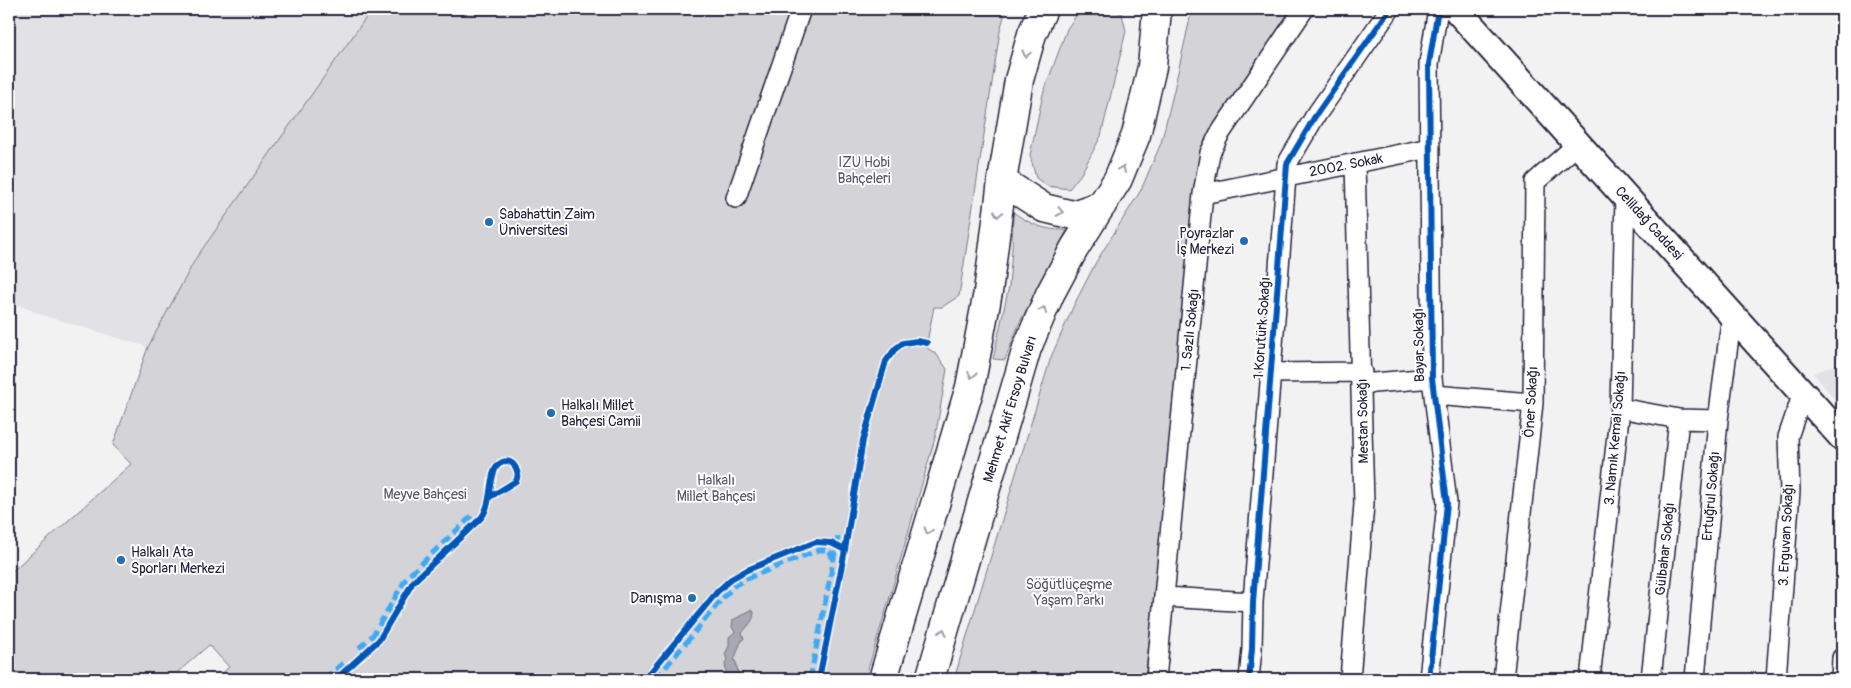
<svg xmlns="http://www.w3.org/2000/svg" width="1851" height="688" font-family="Pangolin,sans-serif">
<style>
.built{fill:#e2e2e6}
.green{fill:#d3d3d8;stroke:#7a7a8a}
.water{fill:#a8a8b2;stroke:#727282}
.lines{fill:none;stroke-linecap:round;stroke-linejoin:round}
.street-casing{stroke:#22223b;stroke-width:22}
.secondary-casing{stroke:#22223b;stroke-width:30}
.primary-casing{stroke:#22223b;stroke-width:31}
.street{stroke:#fff;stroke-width:19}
.secondary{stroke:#fff;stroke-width:26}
.primary{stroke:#fff;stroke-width:28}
.quiet{stroke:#3fa9f5;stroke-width:5;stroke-dasharray:10 5;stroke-linecap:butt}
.cycleway-casing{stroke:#fff;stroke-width:9}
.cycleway{stroke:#0057b8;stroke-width:6}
.oneway{stroke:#9c9ca7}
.poi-dot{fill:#1f6fb2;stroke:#fff;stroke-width:2}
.labels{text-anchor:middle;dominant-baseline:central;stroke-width:4;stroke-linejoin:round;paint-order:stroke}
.park-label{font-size:14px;fill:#57576a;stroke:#fff}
.street-label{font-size:14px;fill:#22223b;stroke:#fff}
.poi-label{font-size:14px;fill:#22223b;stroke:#fff;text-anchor:start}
</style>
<rect width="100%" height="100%" fill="#f2f2f3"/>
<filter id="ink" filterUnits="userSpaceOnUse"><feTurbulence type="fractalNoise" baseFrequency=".02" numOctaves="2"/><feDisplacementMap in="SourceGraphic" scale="10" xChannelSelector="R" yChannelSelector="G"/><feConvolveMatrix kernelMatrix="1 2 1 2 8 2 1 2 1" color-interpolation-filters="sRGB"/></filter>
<g filter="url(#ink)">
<!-- built -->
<path class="built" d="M 9,9 L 1006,9 L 1000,31 L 963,274 L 148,347 L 42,315 L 9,301 Z
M 1842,362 L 1842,408 L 1813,373 Z"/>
<!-- green -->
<path class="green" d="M 372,9 L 1006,9 L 1000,31 L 959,296 L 942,307 L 934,307 L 926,347 L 937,355 L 947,369 L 935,438 L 889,600 L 865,679 L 216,679 L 229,667 L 209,645 L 170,679 L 9,679 L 9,574 L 131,464 L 113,445 L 148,347 L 196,258 Z
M 1084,9 L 1111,9 L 1122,14 L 1126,31 L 1101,136 L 1081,174 L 1069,189 L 1047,186 L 1036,178 L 1030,155 L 1043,94 L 1067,29 L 1079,11 Z
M 1192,9 L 1292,9 L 1210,130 L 1201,150 L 1145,679 L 954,679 L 1051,357 L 1074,305 L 1096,262 L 1141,190 L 1161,143 L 1174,90 Z
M 1013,212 C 1030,224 1045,231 1067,230 L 1019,324 L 1005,360 L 993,359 L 1009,286 L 1012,249 Z"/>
<!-- water -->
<path class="water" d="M 751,610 L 754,612 C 754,622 747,626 742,633 L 744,638 C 738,645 738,652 734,660 L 736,662 L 739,679 L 724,679 L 726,671 L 725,663 L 727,660 L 725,654 L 729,646 L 729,637 L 735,632 L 732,627 L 733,620 Z"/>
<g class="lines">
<defs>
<path id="street" d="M 1203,194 L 1430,148
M 736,198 L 801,9
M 1271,373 L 1362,372
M 1362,384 L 1432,378
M 1434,395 L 1533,403
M 1620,408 L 1679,419 L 1718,420
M 1164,597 L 1253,602
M 1156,679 L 1203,194 L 1210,153 L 1219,135 L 1304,9
M 1249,679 L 1252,649 L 1253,602 L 1287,164 L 1314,118 L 1390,9
M 1350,679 L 1364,504 L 1355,163
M 1429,679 L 1447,503 L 1432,378 L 1429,64 L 1438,9
M 1503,679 L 1533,403 L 1535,182 L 1578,144
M 1590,679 L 1620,408 L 1625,196
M 1651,679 L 1679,419
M 1695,679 L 1718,420 L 1732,314
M 1776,679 L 1790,491 L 1788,437 L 1803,393
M 1841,679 L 1842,658"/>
<path id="secondary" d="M 1456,9 L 1842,437"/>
<path id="primary" d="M 1002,181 L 1044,208 L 1073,215 L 1102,205
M 883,679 L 970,387 L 988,292 L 1002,181 L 1019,80 L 1032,34 L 1043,9
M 930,679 L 1027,348 L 1050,294 L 1074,249 L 1118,179 L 1136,135 L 1152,67 L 1157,9"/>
</defs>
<!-- street casing -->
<use href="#street" class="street-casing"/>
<!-- secondary casing -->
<use href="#secondary" class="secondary-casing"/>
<!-- primary casing -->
<use href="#primary" class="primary-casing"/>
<!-- street -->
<use href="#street" class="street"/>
<!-- secondary -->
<use href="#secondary" class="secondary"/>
<!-- primary -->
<use href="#primary" class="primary"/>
<!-- quiet -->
<path class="quiet" d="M 359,648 L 373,635 L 379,625 L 407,577 L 475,513
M 324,679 L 344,662
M 656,679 L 723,598 L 735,585 L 751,577 L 819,550 L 825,550 L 830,552 L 834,563
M 810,679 L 839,532"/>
<defs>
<path id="cycleway" d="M 336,679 L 379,640 L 413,582 L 481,518 C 493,504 488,475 498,465 C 509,454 522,469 516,481 L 490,497
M 645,679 L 717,592 L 731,579 L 747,570 L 816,542 L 831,543 L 845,550
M 819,679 L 845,550 L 863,440 L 886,361 L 895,349 L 903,343 L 917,341 L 927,343
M 1249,679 L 1252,649 L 1253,602 L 1287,164 L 1314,118 L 1390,9
M 1429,679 L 1447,503 L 1432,378 L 1429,64 L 1438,9"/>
</defs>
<!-- cycleway casing -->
<use href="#cycleway" class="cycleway-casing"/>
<!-- cycleway -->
<use href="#cycleway" class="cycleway"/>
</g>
<!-- one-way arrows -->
<defs><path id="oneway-chevron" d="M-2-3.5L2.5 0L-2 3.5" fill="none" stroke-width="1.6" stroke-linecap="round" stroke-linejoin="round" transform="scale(1.25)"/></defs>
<g class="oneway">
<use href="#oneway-chevron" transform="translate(1026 54) rotate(106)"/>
<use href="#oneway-chevron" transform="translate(1122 169) rotate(-67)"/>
<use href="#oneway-chevron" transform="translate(1060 212) rotate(12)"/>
<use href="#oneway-chevron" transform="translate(998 214) rotate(98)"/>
<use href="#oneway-chevron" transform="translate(1043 310) rotate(-67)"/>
<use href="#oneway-chevron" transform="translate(972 375) rotate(101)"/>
<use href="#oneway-chevron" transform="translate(928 531) rotate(106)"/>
<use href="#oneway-chevron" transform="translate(943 632) rotate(-74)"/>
</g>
</g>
<!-- markers -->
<g class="poi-dot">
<circle cx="489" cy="222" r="5"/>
<circle cx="1244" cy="241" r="5"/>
<circle cx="551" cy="413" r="5"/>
<circle cx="121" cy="560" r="5"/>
<circle cx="692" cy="598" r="5"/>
</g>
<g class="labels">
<!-- park labels -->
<g class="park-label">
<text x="864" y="162">IZU Hobi<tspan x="864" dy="16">Bahçeleri</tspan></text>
<text x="716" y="480">Halkalı<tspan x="716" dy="16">Millet Bahçesi</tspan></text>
<text x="425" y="494">Meyve Bahçesi</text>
<text x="1069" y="584">Söğütlüçeşme<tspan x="1069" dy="16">Yaşam Parkı</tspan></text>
</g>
<!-- street labels -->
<g class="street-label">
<text transform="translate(1346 165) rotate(-11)">2002. Sokak</text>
<text transform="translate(1649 223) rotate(48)">Celildağ Caddesi</text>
<text transform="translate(1262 328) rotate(-86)">1 Korutürk Sokağı</text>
<text transform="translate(1190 330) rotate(-84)">1. Sazlı Sokağı</text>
<text transform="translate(1419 345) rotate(-91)">Bayar Sokağı</text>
<text transform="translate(1531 402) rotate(-87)">Öner Sokağı</text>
<text transform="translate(1010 409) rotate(-73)">Mehmet Akif Ersoy Bulvarı</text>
<text transform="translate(1363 421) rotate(-91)">Mestan Sokağı</text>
<text transform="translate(1615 438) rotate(-85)">3. Namık Kemal Sokağı</text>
<text transform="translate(1711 496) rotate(-85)">Ertuğrul Sokağı</text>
<text transform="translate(1786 535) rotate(-87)">3. Erguvan Sokağı</text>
<text transform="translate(1665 549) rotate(-84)">Gülbahar Sokağı</text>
</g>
<!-- poi labels -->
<g class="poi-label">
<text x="499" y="214">Sabahattin Zaim<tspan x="499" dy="16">Üniversitesi</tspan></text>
<text x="1234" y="233" text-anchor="end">Poyrazlar<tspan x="1234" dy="16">İş Merkezi</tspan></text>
<text x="561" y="405">Halkalı Millet<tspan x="561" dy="16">Bahçesi Camii</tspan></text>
<text x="131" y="552">Halkalı Ata<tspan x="131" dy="16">Sporları Merkezi</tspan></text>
<text x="682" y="598" text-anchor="end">Danışma</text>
</g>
</g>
<!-- margin -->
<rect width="1851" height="688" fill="none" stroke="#fff" stroke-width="30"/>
<rect x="15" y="15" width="1821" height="658" fill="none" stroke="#22223b" stroke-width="2" filter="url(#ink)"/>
</svg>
